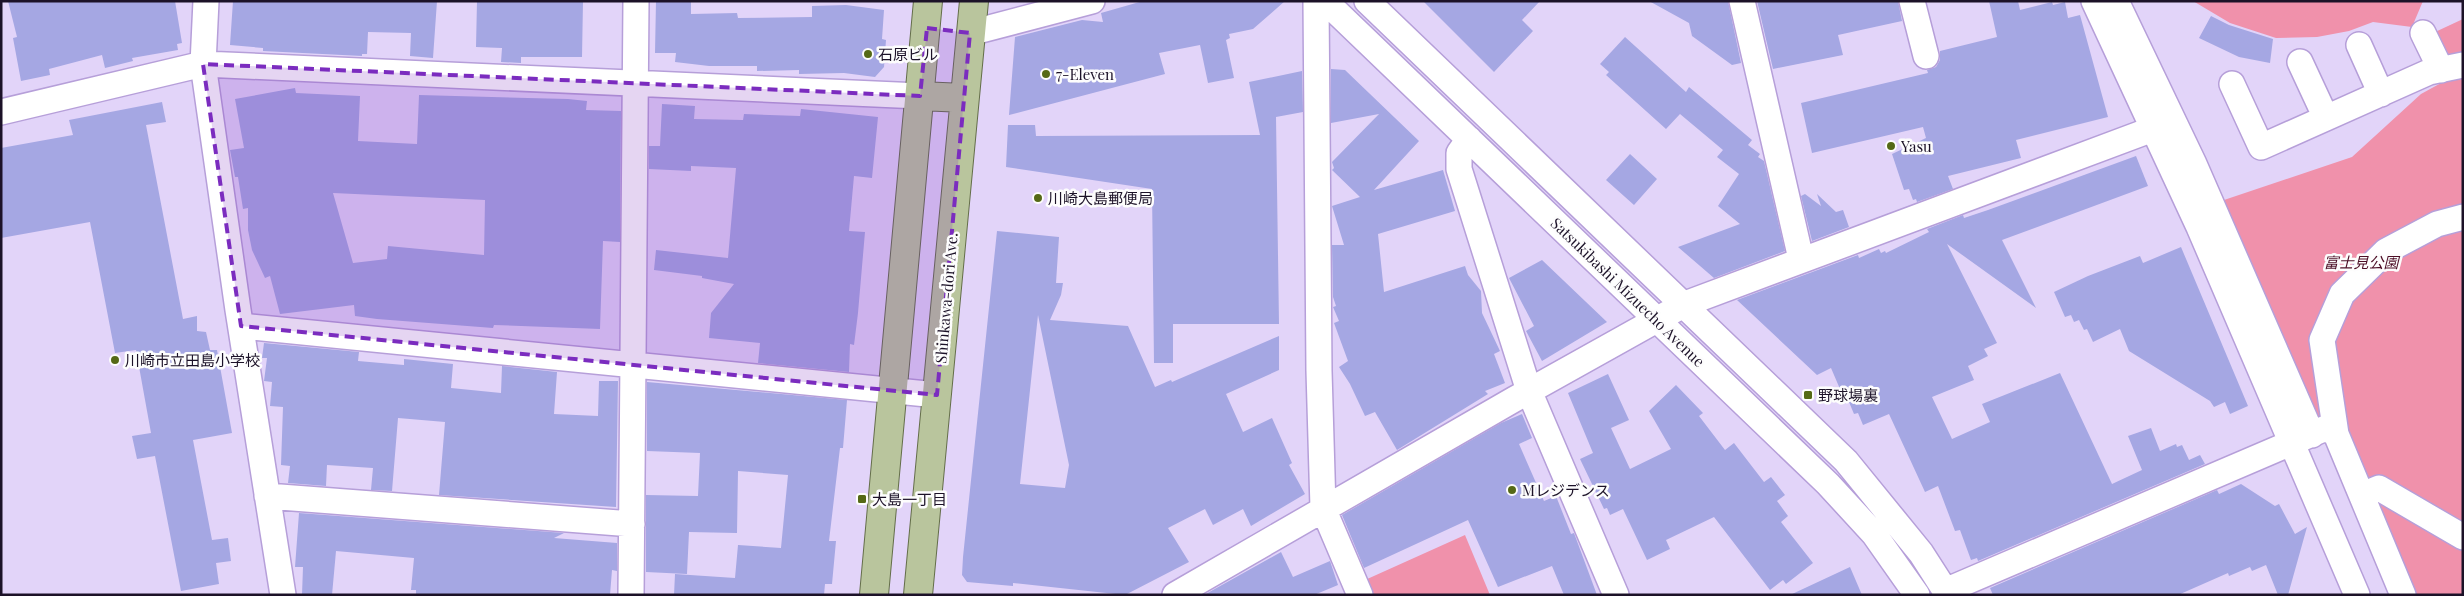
<svg xmlns="http://www.w3.org/2000/svg" width="2464" height="596" font-family="'Playfair Display','Noto Sans JP',serif">
<style>
.green{fill:#f091ab}
.building{fill:#a5a7e3;fill-rule:evenodd}
.lines{fill:none;stroke-linecap:round;stroke-linejoin:round}
.minor-casing{stroke:#b69fd9;stroke-width:28}
.major-casing{stroke:#646e4a;stroke-width:30}
.minor{stroke:#fff;stroke-width:25}
.major{stroke:#b9c59d;stroke-width:28}
.marked{fill:#7b2cbf;fill-opacity:0.2;stroke:#7b2cbf;stroke-width:4;stroke-dasharray:10 6;stroke-linejoin:round}
.poi-dot{fill:#556916;stroke:#fdfdfd;stroke-width:2}
.labels{text-anchor:middle;dominant-baseline:central;stroke-width:5;stroke-linejoin:round;paint-order:stroke}
.poi-label{font-size:15px;fill:#1c1228;stroke:#fdfdfd;text-anchor:start}
.park-label{font-size:15px;font-style:italic;fill:#4c0e26;stroke:#fdfdfd}
.street-label{font-size:15px;fill:#1c1228;stroke:#fdfdfd}
</style>
<rect width="100%" height="100%" fill="#e2d4f9"/>
<!-- green -->
<path class="green" d="M 2193,1 L 2423,1 L 2412,27 L 2373,22 L 2349,31 L 2317,37 L 2276,38 L 2230,23 Z
M 2463,19 L 2463,52 L 2446,60 L 2433,33 Z
M 2463,71 L 2463,595 L 2392,595 L 2224,200 L 2352,157 L 2421,94 Z
M 1465,535 L 1490,595 L 1371,595 L 1365,580 Z"/>
<!-- building -->
<path class="building" d="M 8,1 L 175,1 L 182,43 L 177,44 L 178,50 L 132,58 L 133,61 L 105,68 L 102,55 L 49,69 L 50,75 L 21,81 L 13,38 L 17,37 Z
M 233,1 L 437,1 L 433,58 L 410,56 L 411,33 L 368,32 L 367,54 L 362,54 L 362,56 L 263,51 L 263,48 L 230,45 Z
M 477,1 L 583,1 L 582,57 L 521,57 L 521,63 L 501,62 L 502,48 L 476,47 Z
M 656,1 L 691,1 L 691,14 L 737,13 L 738,18 L 812,17 L 812,6 L 846,5 L 884,10 L 882,39 L 886,40 L 884,67 L 875,77 L 844,73 L 799,74 L 799,70 L 757,71 L 757,66 L 709,66 L 675,62 L 676,53 L 655,53 Z
M 1143,1 L 1285,1 L 1253,29 L 1229,34 L 1230,38 L 1226,40 L 1234,78 L 1208,83 L 1200,45 L 1159,53 L 1165,74 L 1009,115 L 1015,37 L 1082,20 L 1103,22 L 1101,13 Z
M 1423,1 L 1540,1 L 1522,20 L 1533,31 L 1494,72 Z
M 1649,1 L 1728,1 L 1741,63 L 1732,65 L 1692,36 L 1689,23 Z
M 1757,1 L 1898,1 L 1902,21 L 1838,35 L 1843,55 L 1773,69 Z
M 1989,1 L 2018,1 L 2020,10 L 2052,2 L 2053,5 L 2065,2 L 2068,18 L 2080,15 L 2108,117 L 2016,140 L 2021,158 L 1948,176 L 1953,189 L 1917,202 L 1916,199 L 1913,200 L 1909,189 L 1904,190 L 1892,154 L 1926,138 L 1923,127 L 1812,153 L 1801,103 L 1928,73 L 1927,70 L 1936,67 L 1940,60 L 1940,51 L 1997,37 Z
M 2211,16 L 2229,25 L 2273,39 L 2270,63 L 2239,57 L 2199,38 Z
M 1625,37 L 1686,92 L 1689,87 L 1752,140 L 1748,145 L 1760,154 L 1758,157 L 1764,161 L 1785,251 L 1714,278 L 1678,247 L 1740,224 L 1718,206 L 1739,174 L 1717,157 L 1723,150 L 1680,114 L 1666,129 L 1606,75 L 1609,72 L 1600,64 Z
M 1331,69 L 1345,70 L 1419,141 L 1374,190 L 1443,170 L 1455,211 L 1378,234 L 1384,292 L 1465,266 L 1468,275 L 1481,291 L 1482,313 L 1500,351 L 1494,354 L 1505,383 L 1485,391 L 1488,394 L 1397,450 L 1375,412 L 1365,416 L 1350,384 L 1339,367 L 1348,361 L 1334,323 L 1339,321 L 1333,307 L 1336,306 L 1333,297 L 1332,245 L 1344,245 L 1332,206 L 1360,197 L 1332,170 L 1334,168 L 1332,162 L 1379,114 L 1331,123 Z
M 1302,71 L 1303,112 L 1276,117 L 1279,324 L 1173,324 L 1173,363 L 1154,363 L 1152,189 L 1006,167 L 1008,125 L 1035,125 L 1036,136 L 1260,135 L 1249,82 Z
M 295,88 L 296,93 L 360,96 L 358,141 L 417,144 L 419,95 L 568,99 L 587,101 L 586,110 L 621,111 L 620,242 L 603,241 L 600,329 L 494,325 L 493,328 L 377,319 L 355,316 L 354,305 L 280,314 L 270,276 L 265,278 L 252,250 L 248,230 L 248,208 L 243,209 L 238,177 L 235,177 L 230,150 L 244,148 L 235,99 ZM 333,193 L 485,200 L 484,255 L 388,246 L 387,259 L 353,263 Z
M 162,102 L 166,122 L 146,125 L 183,319 L 197,316 L 197,331 L 206,332 L 210,350 L 217,350 L 232,433 L 193,440 L 212,540 L 228,538 L 231,561 L 216,563 L 219,584 L 181,591 L 155,456 L 137,459 L 132,436 L 151,433 L 136,350 L 115,353 L 90,222 L 1,238 L 1,148 L 73,135 L 69,120 Z
M 662,104 L 695,106 L 694,119 L 743,120 L 744,114 L 800,116 L 801,109 L 878,117 L 872,178 L 854,176 L 849,231 L 865,232 L 858,313 L 854,345 L 850,344 L 849,372 L 758,363 L 760,343 L 709,338 L 711,313 L 734,284 L 702,278 L 702,276 L 654,270 L 656,250 L 728,258 L 736,168 L 691,166 L 691,171 L 649,169 L 649,146 L 660,146 Z
M 1630,154 L 1657,179 L 1634,205 L 1606,180 Z
M 2136,156 L 2148,186 L 2002,240 L 2036,308 L 1947,244 L 1997,343 L 1984,349 L 1988,356 L 1968,366 L 1974,380 L 1932,397 L 1952,439 L 1990,422 L 1982,404 L 2060,373 L 2112,484 L 2142,470 L 2128,436 L 2151,428 L 2160,451 L 2176,444 L 2177,447 L 2182,445 L 2189,460 L 2200,455 L 2205,464 L 1978,561 L 1977,558 L 1971,560 L 1960,530 L 1955,531 L 1938,486 L 1925,492 L 1889,414 L 1863,425 L 1858,413 L 1854,414 L 1849,402 L 1846,403 L 1831,368 L 1817,375 L 1737,300 L 1858,255 L 1859,258 L 1879,249 L 1881,253 L 1885,251 L 1886,253 L 1929,232 L 1927,229 L 1963,215 L 1964,218 L 1988,210 Z
M 1805,194 L 1821,206 L 1817,194 L 1836,212 L 1843,210 L 1849,227 L 1812,241 L 1801,196 Z
M 997,231 L 1059,237 L 1056,283 L 1063,283 L 1061,295 L 1050,320 L 1128,326 L 1155,387 L 1171,380 L 1172,382 L 1279,336 L 1279,370 L 1226,394 L 1243,432 L 1272,418 L 1292,463 L 1289,465 L 1305,494 L 1251,526 L 1243,509 L 1213,525 L 1205,509 L 1168,528 L 1189,562 L 1125,595 L 1013,583 L 1013,586 L 967,582 L 962,575 L 963,557 ZM 1038,315 L 1069,465 L 1065,488 L 1020,484 Z
M 2181,247 L 2248,406 L 2230,414 L 2225,402 L 2214,407 L 2210,401 L 2129,351 L 2120,329 L 2093,342 L 2087,329 L 2084,330 L 2079,320 L 2074,322 L 2071,315 L 2065,317 L 2054,292 L 2088,276 L 2140,256 L 2143,263 Z
M 1542,260 L 1607,322 L 1542,361 L 1526,331 L 1534,326 L 1509,278 Z
M 264,343 L 359,352 L 358,361 L 404,365 L 404,359 L 453,364 L 451,388 L 501,393 L 502,366 L 557,372 L 554,414 L 598,416 L 599,381 L 618,381 L 616,507 L 439,495 L 445,422 L 398,418 L 392,491 L 371,490 L 373,468 L 327,465 L 326,486 L 288,483 L 290,466 L 281,465 L 283,407 L 270,406 L 272,382 L 264,381 L 267,358 L 262,358 Z
M 1608,374 L 1629,420 L 1611,428 L 1630,469 L 1671,449 L 1649,411 L 1676,385 L 1703,413 L 1699,416 L 1725,450 L 1734,443 L 1764,482 L 1771,477 L 1785,495 L 1777,501 L 1788,516 L 1781,522 L 1813,563 L 1786,584 L 1783,580 L 1770,590 L 1714,517 L 1666,540 L 1670,549 L 1647,560 L 1623,509 L 1610,515 L 1607,508 L 1604,509 L 1580,459 L 1593,453 L 1568,393 Z
M 647,382 L 847,400 L 843,448 L 840,448 L 829,541 L 836,541 L 832,584 L 825,584 L 824,595 L 674,595 L 675,574 L 735,578 L 738,545 L 781,548 L 788,475 L 738,471 L 737,533 L 689,532 L 687,574 L 646,572 L 646,495 L 698,496 L 700,453 L 647,451 Z
M 1522,414 L 1532,438 L 1519,444 L 1544,501 L 1556,496 L 1571,534 L 1574,533 L 1597,595 L 1564,595 L 1552,566 L 1498,587 L 1468,520 L 1364,568 L 1342,515 L 1501,423 Z
M 2241,484 L 2275,506 L 2279,504 L 2295,534 L 2307,527 L 2288,595 L 2278,595 L 2266,565 L 2252,571 L 2250,567 L 2229,576 L 2228,573 L 2178,595 L 1993,595 L 1990,588 L 2217,490 L 2219,494 Z
M 299,513 L 564,533 L 554,538 L 617,543 L 617,571 L 612,570 L 610,595 L 416,595 L 416,590 L 411,590 L 414,558 L 336,551 L 332,595 L 302,595 L 303,567 L 295,567 Z
M 1281,552 L 1293,577 L 1330,561 L 1338,585 L 1314,595 L 1204,595 Z
M 1850,567 L 1862,595 L 1790,595 Z"/>
<g class="lines">
<defs>
<path id="minor" d="M 206,1 L 203,64 L 238,310 L 283,595
M 1316,1 L 1319,371 L 1323,508 L 1360,595
M 1325,1 L 1828,484 L 1874,534 L 1917,595
M 1367,1 L 1846,461 L 1921,553 L 1948,595
M 1742,1 L 1801,259
M 1912,1 L 1926,56
M 2094,1 L 2199,227 L 2357,595
M 2116,1 L 2194,164 L 2312,435
M 970,33 L 1092,1
M 2423,33 L 2441,70
M 2359,45 L 2381,94
M 2300,62 L 2326,118
M 2232,84 L 2261,147 L 2429,72 L 2463,65
M 1,112 L 203,64 L 920,96
M 1469,139 L 1459,153 L 1459,169 L 1529,391 L 1616,595
M 241,326 L 937,395
M 2336,434 L 2322,340 L 2342,294 L 2386,251 L 2437,224 L 2463,217
M 2362,495 L 2379,488 L 2463,537
M 267,496 L 632,524
M 1945,591 L 2326,428 L 2336,434 L 2403,595
M 631,595 L 636,1
M 1175,595 L 1513,400 L 1685,304 L 2153,129"/>
<path id="major" d="M 920,96 L 964,98
M 874,595 L 928,1
M 918,595 L 974,1"/>
</defs>
<!-- minor casing -->
<use href="#minor" class="minor-casing"/>
<!-- major casing -->
<use href="#major" class="major-casing"/>
<!-- minor -->
<use href="#minor" class="minor"/>
<!-- major -->
<use href="#major" class="major"/>
</g>
<!-- marked area -->
<path class="marked" d="M 927,28 L 970,33 L 937,395 L 241,326 L 203,64 L 920,96 Z"/>
<!-- markers -->
<g class="poi-dot">
<circle cx="868" cy="54" r="5"/>
<circle cx="1046" cy="74" r="5"/>
<circle cx="1891" cy="146" r="5"/>
<circle cx="1038" cy="198" r="5"/>
<circle cx="115" cy="360" r="5"/>
<rect x="1803" y="390" width="10" height="10" rx="2.5"/>
<circle cx="1512" cy="490" r="5"/>
<rect x="857" y="494" width="10" height="10" rx="2.5"/>
</g>
<g class="labels">
<!-- poi labels -->
<g class="poi-label">
<text x="878" y="54">石原ビル</text>
<text x="1056" y="74">7-Eleven</text>
<text x="1901" y="146">Yasu</text>
<text x="1048" y="198">川崎大島郵便局</text>
<text x="125" y="360">川崎市立田島小学校</text>
<text x="1818" y="395">野球場裏</text>
<text x="1522" y="490">Mレジデンス</text>
<text x="872" y="499">大島一丁目</text>
</g>
<!-- park labels -->
<g class="park-label">
<text x="2361" y="262">富士見公園</text>
</g>
<!-- street labels -->
<g class="street-label">
<text transform="translate(1628 292) rotate(44)">Satsukibashi Mizuecho Avenue</text>
<text transform="translate(946 298) rotate(-85)">Shinkawa-dōri Ave.</text>
</g>
</g>
<!-- border -->
<rect width="2464" height="596" fill="none" stroke="#1c1228" stroke-width="5"/>
</svg>
